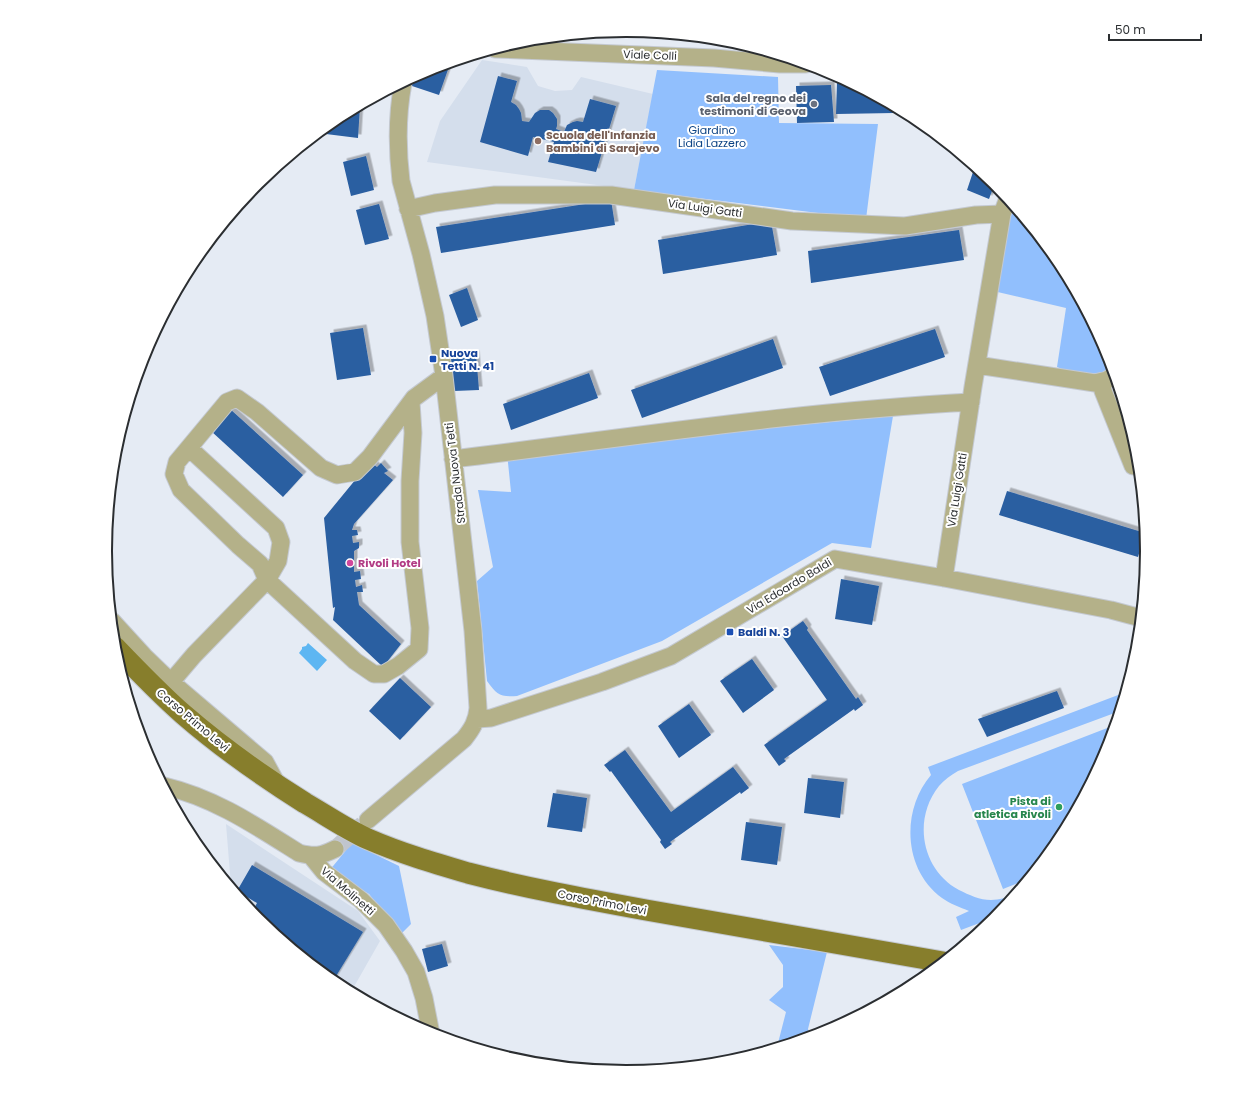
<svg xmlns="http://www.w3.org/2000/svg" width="1253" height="1102" font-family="Poppins,sans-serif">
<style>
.built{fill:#d4deec}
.green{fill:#91bffd}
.water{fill:#5db6f2}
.building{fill:#2a5ea1;filter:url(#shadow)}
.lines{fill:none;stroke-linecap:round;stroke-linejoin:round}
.minor-tunnel{stroke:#c0c5cd;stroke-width:17;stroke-dasharray:17 8;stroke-linecap:butt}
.minor-casing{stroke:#c4c9d1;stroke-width:19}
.major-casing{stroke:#c4c9d1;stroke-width:23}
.minor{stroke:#b4b189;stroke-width:17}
.major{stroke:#877e2c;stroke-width:21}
.worship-dot{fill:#6b7280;stroke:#fff;stroke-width:1.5}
.education-dot{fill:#8d6e63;stroke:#fff;stroke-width:1.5}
.transit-dot{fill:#1a4fb4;stroke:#fff;stroke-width:1.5}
.hotel-dot{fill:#d1479c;stroke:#fff;stroke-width:1.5}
.leisure-dot{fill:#2e9e5b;stroke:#fff;stroke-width:1.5}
.labels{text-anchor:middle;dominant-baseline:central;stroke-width:4;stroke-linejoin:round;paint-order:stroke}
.street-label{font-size:11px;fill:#2b2e31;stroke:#fff}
.worship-label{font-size:11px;font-weight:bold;fill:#5b616d;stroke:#fff;text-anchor:end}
.park-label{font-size:11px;fill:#0b4283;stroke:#fff}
.education-label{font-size:11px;font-weight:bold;fill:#785e54;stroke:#fff;text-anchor:start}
.transit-label{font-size:11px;font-weight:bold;fill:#164399;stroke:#fff;text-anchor:start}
.hotel-label{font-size:11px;font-weight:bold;fill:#b23c85;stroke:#fff;text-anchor:start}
.leisure-label{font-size:11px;font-weight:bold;fill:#27864d;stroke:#fff;text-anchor:end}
.rim{fill:none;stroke:#2b2e31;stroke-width:2}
</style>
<defs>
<filter id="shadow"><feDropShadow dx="3.5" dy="-3.5" stdDeviation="0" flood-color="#0004"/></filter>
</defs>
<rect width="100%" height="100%" fill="#e5ebf4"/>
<!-- built -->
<path class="built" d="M 482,60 L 527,67 L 538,86 L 555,91 L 572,90 L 581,77 L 653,94 L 634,190 L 427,162 L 440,121 Z
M 226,824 L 358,911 L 380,941 L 351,992 L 337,984 L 258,919 L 231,886 Z"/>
<!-- green -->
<path class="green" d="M 657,70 L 778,77 L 779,123 L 878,124 L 866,219 L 634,190 Z
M 1008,198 L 1060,262 L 1108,352 L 1114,371 L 1095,383 L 1057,367 L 1066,308 L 989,290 Z
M 893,416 L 871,548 L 832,543 L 662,641 L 517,696 C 500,697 497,695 487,681 L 477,581 L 493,567 L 478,490 L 511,492 L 507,453 Z
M 1126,692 L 1120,711 L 958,771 C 951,775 944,780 939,786 C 912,820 922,870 959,890 C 969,895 980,900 991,900 C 999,900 1008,897 1015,895 L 998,916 L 961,930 L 956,917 L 969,911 C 960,907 950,904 942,898 C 903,870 901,810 931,775 L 928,767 Z
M 1115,725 L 1108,751 L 1060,841 L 1028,879 L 1003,889 L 962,784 Z
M 352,843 L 399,866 L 411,924 L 401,934 L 369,894 L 329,871 Z
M 769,945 L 827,952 L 808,1029 L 811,1037 L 777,1047 L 786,1012 L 769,1000 L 783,987 L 783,965 Z"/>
<!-- water -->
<path class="water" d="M 308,643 L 327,660 L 317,671 L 299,653 L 302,649 L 302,647 L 306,646 Z"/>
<!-- building -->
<path class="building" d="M 448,63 L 450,64 L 439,95 L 409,85 L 412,78 L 427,70 Z
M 498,76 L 517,81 L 511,102 L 516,105 L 519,109 L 521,113 L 522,121 L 529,122 L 535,113 L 540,110 L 549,110 L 553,113 L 557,119 L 557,126 L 556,129 L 564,132 L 567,125 L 573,122 L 577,121 L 583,122 L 590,99 L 616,106 L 596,172 L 548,162 L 554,142 L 533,137 L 528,156 L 480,142 Z
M 837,82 L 848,82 L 902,111 L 894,113 L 836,114 Z
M 831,85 L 834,122 L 797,123 L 796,86 Z
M 360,106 L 358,138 L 318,133 L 337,118 Z
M 366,156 L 374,190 L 351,196 L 343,162 Z
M 975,166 L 995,183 L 989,199 L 967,190 Z
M 611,200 L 615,225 L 441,253 L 436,227 Z
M 379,204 L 389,239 L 365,245 L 356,210 Z
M 771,221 L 777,255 L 663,274 L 658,240 Z
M 959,230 L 964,260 L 811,283 L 808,251 Z
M 467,288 L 478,320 L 461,327 L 449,295 Z
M 363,328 L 371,375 L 337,380 L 330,333 Z
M 935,329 L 945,357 L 830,396 L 819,367 Z
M 773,339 L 783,368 L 642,418 L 631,390 Z
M 476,354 L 479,390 L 454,391 L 449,357 Z
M 589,373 L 598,398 L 511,430 L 503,404 Z
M 230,409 L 303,475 L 283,497 L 211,431 Z
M 370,462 L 377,467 L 381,463 L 388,471 L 384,473 L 393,480 L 354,524 L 352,530 L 357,530 L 358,535 L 352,536 L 353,543 L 359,542 L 359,548 L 354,551 L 354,572 L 360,571 L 361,579 L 355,580 L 356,587 L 362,585 L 363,592 L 357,592 L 359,605 L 401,644 L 383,667 L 333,620 L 335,607 L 333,608 L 324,518 Z
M 1007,491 L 1145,533 L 1138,557 L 999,515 Z
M 841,579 L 879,586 L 872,625 L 835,619 Z
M 803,621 L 808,628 L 807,630 L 856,699 L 858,697 L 863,705 L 855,711 L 854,709 L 784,759 L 786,761 L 779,766 L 764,745 L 827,700 L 782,636 Z
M 752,659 L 774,690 L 743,713 L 720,681 Z
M 400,678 L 431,707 L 400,740 L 369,711 Z
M 1057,691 L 1064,708 L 987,737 L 978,719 Z
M 689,704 L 711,735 L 679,758 L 658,726 Z
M 625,750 L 671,812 L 733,767 L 749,788 L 741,794 L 740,792 L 670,842 L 672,844 L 665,849 L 660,842 L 661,840 L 611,771 L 610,772 L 604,765 Z
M 808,778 L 844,782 L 840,818 L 804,813 Z
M 553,793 L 587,798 L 582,832 L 547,827 Z
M 746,822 L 782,827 L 777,865 L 741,860 Z
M 252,865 L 363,932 L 333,981 L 258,919 L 252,912 L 257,903 L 237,891 Z
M 442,944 L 448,966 L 428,972 L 422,949 Z"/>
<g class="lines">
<!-- minor-tunnel -->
<path class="minor-tunnel" d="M 335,849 L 363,824"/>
<defs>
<path id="minor" d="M 495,49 L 714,58 L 780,64 L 806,64
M 408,209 L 435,203 L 495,195 L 611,195 L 792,221 L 905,226 L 976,215 L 1002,214
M 977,365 L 1095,383 L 1107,380 L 1115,375
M 1102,382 L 1103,391 L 1133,466 L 1139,463
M 189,448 L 276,528 L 281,542 L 278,561 L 267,580 L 355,661 L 374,674 L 384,674 L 398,666 L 419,649 L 420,628 L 410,542 L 410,481 L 413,433 L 411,402
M 453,459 C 625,438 798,411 971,402
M 944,578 L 973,387 L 1002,214 L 1008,198
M 112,621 L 144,656 L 171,682 L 265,762 L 278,786
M 171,682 L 194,655 L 267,580 L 260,564 L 238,545 L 181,490 L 174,474 L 177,462 L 227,402 L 237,398 L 257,412 L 321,468 L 337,475 L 355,472 L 370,457 L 414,398 L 444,376
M 477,719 L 491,718 L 602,682 L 671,656 L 835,559 L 944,578 L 1111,610 L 1141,618
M 164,786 C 215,798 256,826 299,853 C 315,857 321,856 335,849
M 368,820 L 464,739 C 472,729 477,721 478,708 L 473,631 L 444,376 L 435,316 L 421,254 L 401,181 C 397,148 397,115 403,83
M 311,856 L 324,872 L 361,900 L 386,925 L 404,951 L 416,972 L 424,998 L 431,1034"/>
<path id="major" d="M 115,647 C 137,670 159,693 183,714 C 221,747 262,776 305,803 C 326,815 346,829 368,839 C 400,853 434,863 468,873 C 526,888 586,899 646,910 C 745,927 844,945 943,962"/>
</defs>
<!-- minor casing -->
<use href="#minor" class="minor-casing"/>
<!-- major casing -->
<use href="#major" class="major-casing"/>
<!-- minor -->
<use href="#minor" class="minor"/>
<!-- major -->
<use href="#major" class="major"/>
</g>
<!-- markers -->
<circle class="worship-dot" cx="814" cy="104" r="4"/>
<circle class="education-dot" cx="538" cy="141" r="4"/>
<g class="transit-dot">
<rect x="429" y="355" width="8" height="8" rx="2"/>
<rect x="726" y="628" width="8" height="8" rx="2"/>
</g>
<circle class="hotel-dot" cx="350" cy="563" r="4"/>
<circle class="leisure-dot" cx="1059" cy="807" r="4"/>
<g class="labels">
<!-- street labels -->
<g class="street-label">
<text transform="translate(650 55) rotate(2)">Viale Colli</text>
<text transform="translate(705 208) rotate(8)">Via Luigi Gatti</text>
<text transform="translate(455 473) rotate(-97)">Strada Nuova Tetti</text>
<text transform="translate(957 490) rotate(-81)">Via Luigi Gatti</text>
<text transform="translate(789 586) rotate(-31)">Via Edoardo Baldi</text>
<text transform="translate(193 720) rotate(40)">Corso Primo Levi</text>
<text transform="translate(348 891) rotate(41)">Via Molinetti</text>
<text transform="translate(602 902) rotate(11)">Corso Primo Levi</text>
</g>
<!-- worship labels -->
<g class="worship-label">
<text x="806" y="98">Sala del regno dei<tspan x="806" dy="13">testimoni di Geova</tspan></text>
</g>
<!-- park labels -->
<g class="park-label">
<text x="712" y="130">Giardino<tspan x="712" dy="13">Lidia Lazzero</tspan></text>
</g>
<!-- education labels -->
<g class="education-label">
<text x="546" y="135">Scuola dell'Infanzia<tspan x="546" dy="13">Bambini di Sarajevo</tspan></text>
</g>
<!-- transit labels -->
<g class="transit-label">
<text x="441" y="353">Nuova<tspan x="441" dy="13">Tetti N. 41</tspan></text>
<text x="738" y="632">Baldi N. 3</text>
</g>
<!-- hotel labels -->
<g class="hotel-label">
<text x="358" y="563">Rivoli Hotel</text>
</g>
<!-- leisure labels -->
<g class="leisure-label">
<text x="1051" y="801">Pista di<tspan x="1051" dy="13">atletica Rivoli</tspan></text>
</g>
</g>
<!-- crop -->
<path d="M0 0H1253V1102H0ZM112 551a514 514 0 1 1 1028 0a514 514 0 1 1-1028 0Z" fill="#fff" fill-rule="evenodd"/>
<path class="rim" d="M112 551a514 514 0 1 1 1028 0a514 514 0 1 1-1028 0Z"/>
<!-- scale -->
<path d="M1109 34v6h92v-6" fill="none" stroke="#2b2e31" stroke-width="2"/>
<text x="1115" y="34" font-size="12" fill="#2b2e31" stroke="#ffffff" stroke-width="3" paint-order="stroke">50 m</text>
</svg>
